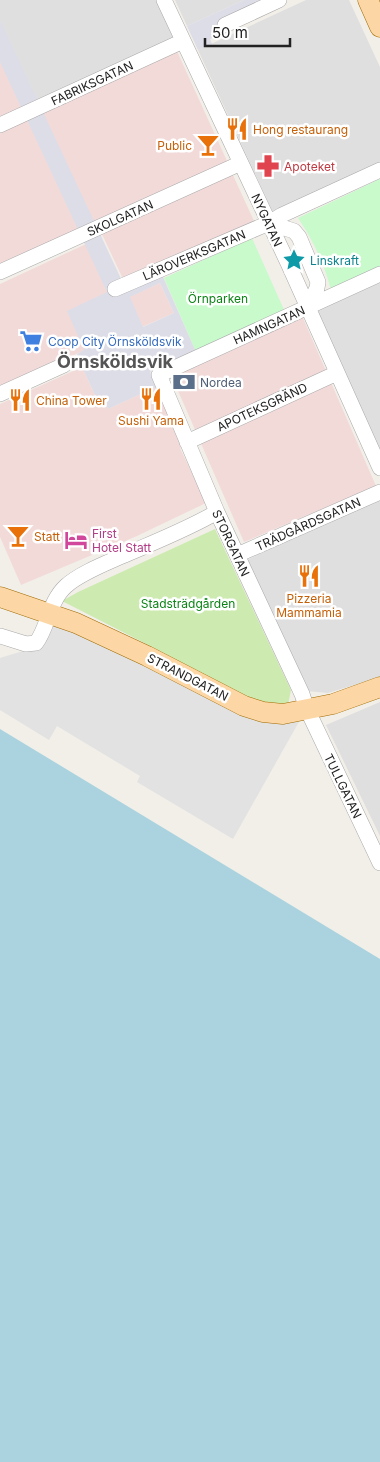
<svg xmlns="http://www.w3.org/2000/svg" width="380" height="1462" font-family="Inter,sans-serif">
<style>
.residential{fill:#e0dfdf}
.commercial{fill:#f2dad9}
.grass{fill:#cdebb0}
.park{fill:#c8facc}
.parking{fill:#e2e2e2}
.plaza{fill:#dddde8;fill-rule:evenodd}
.water{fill:#aad3df}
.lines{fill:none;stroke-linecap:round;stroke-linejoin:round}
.minor-casing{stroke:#a9a9a9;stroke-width:16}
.major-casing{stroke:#a06b00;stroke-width:21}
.minor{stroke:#fff;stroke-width:15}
.major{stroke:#fcd6a4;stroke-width:20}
.labels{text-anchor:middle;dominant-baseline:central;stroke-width:5;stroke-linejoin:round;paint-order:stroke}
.street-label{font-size:12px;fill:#222;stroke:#fff}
.food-label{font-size:12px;fill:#c56008;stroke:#fff;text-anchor:start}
.health-label{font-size:12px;fill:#be3a42;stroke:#fff;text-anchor:start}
.culture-label{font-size:12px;fill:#0d838f;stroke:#fff;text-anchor:start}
.park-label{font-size:12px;fill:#0c8416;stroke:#fff}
.shop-label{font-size:12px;fill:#366cbe;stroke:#fff;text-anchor:start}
.service-label{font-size:12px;fill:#4e5e75;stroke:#fff;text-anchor:start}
.hotel-label{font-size:12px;fill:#b23c85;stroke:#fff;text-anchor:start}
.district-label{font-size:18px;font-weight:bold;fill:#555;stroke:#fff}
</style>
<rect width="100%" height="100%" fill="#f2efe9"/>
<!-- residential -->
<path class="residential" d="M 0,0 L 157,0 L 176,39 L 39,105 L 0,25 Z
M 175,0 L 244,0 L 187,26 Z
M 306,0 L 349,0 L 380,67 L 380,165 L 274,215 L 198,50 Z
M 380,282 L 380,454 L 317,312 Z
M 380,494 L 380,677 L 328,693 L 307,691 L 247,560 Z
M 380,702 L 380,836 L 326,725 Z"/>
<!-- commercial -->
<path class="commercial" d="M 176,49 L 227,161 L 93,223 L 41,111 Z
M 0,55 L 26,111 L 0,123 Z
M 29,119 L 81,230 L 0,268 L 0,133 Z
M 232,173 L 254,221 L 123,279 L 100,230 Z
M 86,244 L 108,292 L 85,350 L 0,389 L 0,284 Z
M 160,283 L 174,313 L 142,327 L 129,297 Z
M 303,318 L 376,486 L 244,542 L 172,377 Z
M 82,367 L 96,397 L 102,394 L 108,409 L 156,387 L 183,446 L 180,448 L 206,503 L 137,536 L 21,585 L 0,537 L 0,404 Z"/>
<!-- grass -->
<path class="grass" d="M 215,529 L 291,690 L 288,705 L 265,707 L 224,691 L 164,653 L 62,601 L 78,592 Z"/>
<!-- park -->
<path class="park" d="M 380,179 L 380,268 L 331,290 C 324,263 313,240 298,218 Z
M 252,238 L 285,312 L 196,352 L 164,278 Z"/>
<!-- parking -->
<path class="parking" d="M 50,615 L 243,708 L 305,711 L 233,839 L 137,782 L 140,776 L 57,726 L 49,740 L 0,710 L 0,658 L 23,651 L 37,644 Z"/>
<!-- plaza -->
<path class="plaza" d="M 244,0 L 266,0 L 228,31 L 210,39 L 212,44 L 198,50 L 187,26 Z
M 0,20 L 124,285 L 160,270 L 196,352 L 150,372 L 156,387 L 108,409 L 102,395 L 96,397 L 82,367 L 77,354 L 84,350 L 67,311 L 107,292 L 0,62 ZM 160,283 L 174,313 L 143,327 L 130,297 Z"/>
<!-- water -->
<path class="water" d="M 0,729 L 380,959 L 380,1462 L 0,1462 Z"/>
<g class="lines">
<defs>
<path id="minor" d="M 164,0 L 288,263 L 380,468
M 225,25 L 279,0
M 0,125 L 183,41
M 269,223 L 294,231 L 299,237 L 318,282 L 317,288 L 308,307
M 0,272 L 241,163
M 380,274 L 159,375 L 217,512 L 302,694 L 307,709 L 380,863
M 115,289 L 269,223 L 282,215 L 380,170
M 0,394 L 64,365
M 187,442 L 337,373
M 237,555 L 380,492
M 0,636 L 26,644 L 36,643 C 48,628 49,601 66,586 C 79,574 104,564 120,557 C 152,543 186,530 217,512"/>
<path id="major" d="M 368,0 L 380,27
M 0,597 L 76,623 L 147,656 L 244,706 L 263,712 L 283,714 L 333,704 L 380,687"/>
</defs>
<!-- minor casing -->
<use href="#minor" class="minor-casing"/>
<!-- major casing -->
<use href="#major" class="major-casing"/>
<!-- minor -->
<use href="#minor" class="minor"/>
<!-- major -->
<use href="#major" class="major"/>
</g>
<!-- icons -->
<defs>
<symbol id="restaurant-bare" viewBox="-9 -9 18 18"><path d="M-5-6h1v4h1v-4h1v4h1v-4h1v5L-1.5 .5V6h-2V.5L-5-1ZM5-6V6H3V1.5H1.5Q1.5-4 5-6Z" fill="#e8710a" stroke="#fff" stroke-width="2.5" paint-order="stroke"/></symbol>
<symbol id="bar-bare" viewBox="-9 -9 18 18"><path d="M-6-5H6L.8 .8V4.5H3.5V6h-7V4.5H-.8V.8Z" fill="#e8710a" stroke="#fff" stroke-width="2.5" paint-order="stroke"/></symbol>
<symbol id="pharmacy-bare" viewBox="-9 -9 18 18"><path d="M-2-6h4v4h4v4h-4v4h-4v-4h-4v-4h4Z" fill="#e0444e" stroke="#fff" stroke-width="2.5" paint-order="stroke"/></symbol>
<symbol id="sight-bare" viewBox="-9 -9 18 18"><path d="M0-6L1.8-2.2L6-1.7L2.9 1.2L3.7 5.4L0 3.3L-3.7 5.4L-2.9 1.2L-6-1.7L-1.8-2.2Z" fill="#0f9aa8" stroke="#fff" stroke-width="2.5" paint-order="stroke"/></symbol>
<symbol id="supermarket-bare" viewBox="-9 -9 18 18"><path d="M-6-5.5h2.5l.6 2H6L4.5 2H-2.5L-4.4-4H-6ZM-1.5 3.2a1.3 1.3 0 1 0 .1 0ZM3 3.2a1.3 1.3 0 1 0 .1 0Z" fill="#3f7fe0" stroke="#fff" stroke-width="2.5" paint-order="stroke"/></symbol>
<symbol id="bank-bare" viewBox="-9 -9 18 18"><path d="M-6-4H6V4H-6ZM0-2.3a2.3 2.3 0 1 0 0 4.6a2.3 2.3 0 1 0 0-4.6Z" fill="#5c6f8a" stroke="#fff" stroke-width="2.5" paint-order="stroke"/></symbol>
<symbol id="hotel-bare" viewBox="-9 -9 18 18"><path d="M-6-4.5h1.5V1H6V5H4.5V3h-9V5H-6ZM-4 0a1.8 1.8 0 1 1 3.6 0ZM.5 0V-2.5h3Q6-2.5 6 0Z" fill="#d1479c" stroke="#fff" stroke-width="2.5" paint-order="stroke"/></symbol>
</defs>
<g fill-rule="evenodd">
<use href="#restaurant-bare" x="221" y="113" width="32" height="32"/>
<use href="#bar-bare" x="192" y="129" width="32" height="32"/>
<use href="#pharmacy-bare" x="252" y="150" width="32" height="32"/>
<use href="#sight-bare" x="278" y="244" width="32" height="32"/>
<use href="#supermarket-bare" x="15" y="325" width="32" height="32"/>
<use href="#bank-bare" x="168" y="366" width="32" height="32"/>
<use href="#restaurant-bare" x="135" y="383" width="32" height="32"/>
<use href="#restaurant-bare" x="4" y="384" width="32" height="32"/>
<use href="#bar-bare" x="2" y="520" width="32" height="32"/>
<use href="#hotel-bare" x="60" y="524" width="32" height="32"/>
<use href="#restaurant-bare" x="293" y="560" width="32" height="32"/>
</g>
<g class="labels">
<!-- street labels -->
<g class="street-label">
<text transform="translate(92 83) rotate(-25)">FABRIKSGATAN</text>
<text transform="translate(120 218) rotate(-24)">SKOLGATAN</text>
<text transform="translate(267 220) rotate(65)">NYGATAN</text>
<text transform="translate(194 255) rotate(-23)">LÄROVERKSGATAN</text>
<text transform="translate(269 325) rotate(-24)">HAMNGATAN</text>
<text transform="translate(262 407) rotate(-25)">APOTEKSGRÄND</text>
<text transform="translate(308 524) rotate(-24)">TRÄDGÅRDSGATAN</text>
<text transform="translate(231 543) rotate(65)">STORGATAN</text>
<text transform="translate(188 677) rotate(27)">STRANDGATAN</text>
<text transform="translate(343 786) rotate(64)">TULLGATAN</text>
</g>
<!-- food labels -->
<g class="food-label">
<text x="253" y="129">Hong restaurang</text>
<text x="192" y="145" text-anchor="end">Public</text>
<text x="36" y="400">China Tower</text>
<text x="151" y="420" text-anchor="middle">Sushi Yama</text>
<text x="34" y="536">Statt</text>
<text x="309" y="598" text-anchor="middle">Pizzeria<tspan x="309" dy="14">Mammamia</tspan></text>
</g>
<!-- health labels -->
<g class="health-label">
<text x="284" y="166">Apoteket</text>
</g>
<!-- culture labels -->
<g class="culture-label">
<text x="310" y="260">Linskraft</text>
</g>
<!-- park labels -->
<g class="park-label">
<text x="218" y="298">Örnparken</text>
<text x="188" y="603">Stadsträdgården</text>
</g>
<!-- shop labels -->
<g class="shop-label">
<text x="48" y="341">Coop City Örnsköldsvik</text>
</g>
<!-- service labels -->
<g class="service-label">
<text x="200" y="382">Nordea</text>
</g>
<!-- hotel labels -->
<g class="hotel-label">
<text x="92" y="533">First<tspan x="92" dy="14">Hotel Statt</tspan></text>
</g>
<!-- district labels -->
<g class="district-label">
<text x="115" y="361">Örnsköldsvik</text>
</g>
</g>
<!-- scale -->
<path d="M205 38v8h85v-8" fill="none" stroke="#222222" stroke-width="2.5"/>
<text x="212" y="38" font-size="15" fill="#222222" stroke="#ffffff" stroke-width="4" paint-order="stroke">50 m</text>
</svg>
